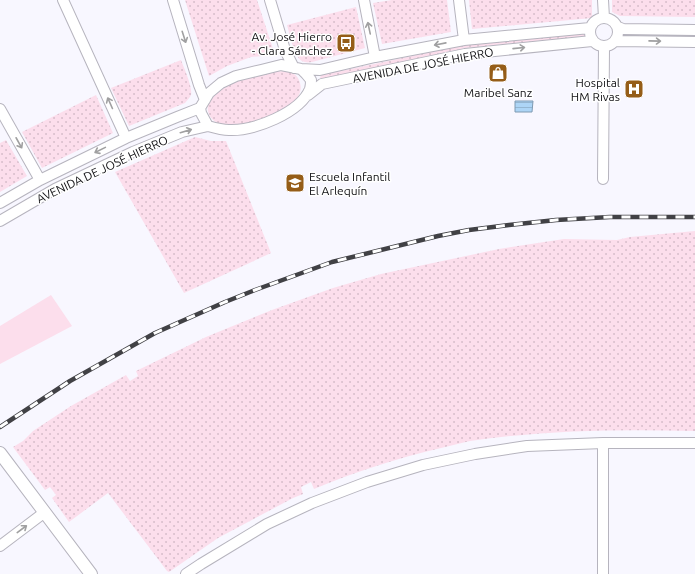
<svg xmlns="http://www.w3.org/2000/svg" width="695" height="574" font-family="Ubuntu,sans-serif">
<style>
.grass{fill:url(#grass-dots)}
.pitch{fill:#fcdeec}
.water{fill:url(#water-rules);stroke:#7e9ab2}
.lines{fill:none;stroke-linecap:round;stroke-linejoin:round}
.minor-casing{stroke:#b6b4be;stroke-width:12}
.tertiary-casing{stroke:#b6b4be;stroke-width:14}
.minor{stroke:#fff;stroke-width:10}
.tertiary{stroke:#fff;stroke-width:12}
.rail-casing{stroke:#414145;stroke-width:4.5}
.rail{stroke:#fff;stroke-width:3;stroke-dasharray:9;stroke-linecap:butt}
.oneway{stroke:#a0a0a1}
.labels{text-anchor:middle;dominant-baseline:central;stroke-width:3;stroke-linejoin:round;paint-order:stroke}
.poi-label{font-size:12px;fill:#121215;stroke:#fff;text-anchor:end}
.street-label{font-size:12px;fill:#121215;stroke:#fff}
</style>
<defs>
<pattern id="grass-dots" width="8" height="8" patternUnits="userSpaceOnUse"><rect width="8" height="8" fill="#fcdeec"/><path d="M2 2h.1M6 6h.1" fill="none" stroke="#d7bdca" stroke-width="1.8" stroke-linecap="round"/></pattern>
<pattern id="water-rules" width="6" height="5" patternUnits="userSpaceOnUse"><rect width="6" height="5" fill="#add5f6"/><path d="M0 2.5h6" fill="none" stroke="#94b6d2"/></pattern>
</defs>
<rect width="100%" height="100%" fill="#f8f7ff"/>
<!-- grass -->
<path class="grass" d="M 185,0 L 257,0 L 275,55 L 251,57 L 227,66 L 209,76 Z
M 392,0 L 447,0 L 451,32 L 382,44 L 373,3 Z
M 469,0 L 592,0 L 592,18 L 472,29 Z
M 612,0 L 695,0 L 695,17 L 620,16 L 612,12 Z
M 356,7 L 365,48 L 312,62 C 310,62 308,63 305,62 C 294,61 290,34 287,25 Z
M 586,32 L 586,36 L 465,48 L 323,79 L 321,79 L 320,77 L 322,75 L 464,45 Z
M 181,60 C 184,68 193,88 191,95 C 190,98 187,100 185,103 L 129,126 L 111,88 Z
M 285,71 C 293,72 298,75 300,83 C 307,106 261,121 244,124 C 237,125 228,126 220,124 C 210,121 204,109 210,100 C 212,98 215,95 217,93 C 234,79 263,72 285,71 Z
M 96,95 L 113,133 L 42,168 L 22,132 Z
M 195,137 L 211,141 L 226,141 L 271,253 L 184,293 L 115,172 Z
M 6,140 L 27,176 L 0,192 L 0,143 Z
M 695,231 L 695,431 C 620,429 545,430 470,441 C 460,443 451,446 441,448 C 397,458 355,472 314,489 L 311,482 L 301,487 L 303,494 L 293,498 L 218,538 L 169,572 L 167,571 L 108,493 L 69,522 L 52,498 L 56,495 L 50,487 L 45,490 L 13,447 L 23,441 L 33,431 L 71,406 L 126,375 L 130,381 L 138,376 L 136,371 L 206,337 L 272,310 L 333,288 L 381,274 L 499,249 L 564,239 L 617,240 L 630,237 Z"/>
<!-- pitch -->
<path class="pitch" d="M 51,295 L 72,326 L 0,364 L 0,326 Z"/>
<!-- water -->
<path class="water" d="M 515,101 L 533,101 L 532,112 L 515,112 Z"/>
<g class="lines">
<defs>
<path id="minor" d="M 63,0 L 126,138
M 173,0 L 199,85 L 205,100
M 270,0 L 285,50 L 294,68
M 364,0 L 375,57
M 459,0 L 464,40
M 603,0 L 604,18
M590 32a14 14 0 1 1 28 0a14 14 0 1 1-28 0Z
M 618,27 L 623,29 L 695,30
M 616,41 L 695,42
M 301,69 L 306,74 L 311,80 C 311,83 311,86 310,89 C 300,113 254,131 229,130 C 222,130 215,128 208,126 L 201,113 L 200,108 L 209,93 L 221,83 L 236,76 L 261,70 L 281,65 L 301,69 L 320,70 L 375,57 L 464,40 L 590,28
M 308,95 L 322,84 L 465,54 L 592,41
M 0,109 L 40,180
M 603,179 L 604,47
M 0,203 L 40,180 L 126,138 L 177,117 L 200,108
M 0,221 L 55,189 L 133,152 L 182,132 L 208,126
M 0,546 L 45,512
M 186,574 L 201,564 L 267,524 L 312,503 L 367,482 L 423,465 L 475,454 L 527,446 L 603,443 L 695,443
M 603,574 L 603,443"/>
<path id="tertiary" d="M 0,453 L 91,574"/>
</defs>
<!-- minor casing -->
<use href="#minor" class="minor-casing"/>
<!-- tertiary casing -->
<use href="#tertiary" class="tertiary-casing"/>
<!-- minor -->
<use href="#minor" class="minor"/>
<!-- tertiary -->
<use href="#tertiary" class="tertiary"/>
<defs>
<path id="rail" d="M 0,427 L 70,381 L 155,333 L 225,302 L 255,290 L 332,262 L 438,236 L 469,230 L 509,225 L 556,220 L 610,217 L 695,217"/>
</defs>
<!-- rail casing -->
<use href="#rail" class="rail-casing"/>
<!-- rail -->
<use href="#rail" class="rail"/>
</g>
<!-- one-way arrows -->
<defs><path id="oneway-shaft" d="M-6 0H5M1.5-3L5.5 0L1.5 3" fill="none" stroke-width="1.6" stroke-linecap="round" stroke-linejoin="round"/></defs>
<g class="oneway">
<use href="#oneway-shaft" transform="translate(369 28) rotate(-102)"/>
<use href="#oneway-shaft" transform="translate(184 37) rotate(72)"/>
<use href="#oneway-shaft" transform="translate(655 41) rotate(1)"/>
<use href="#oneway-shaft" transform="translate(440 44) rotate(169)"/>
<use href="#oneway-shaft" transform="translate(519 48) rotate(-6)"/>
<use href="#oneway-shaft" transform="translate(110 103) rotate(-114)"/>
<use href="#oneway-shaft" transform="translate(186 131) rotate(-16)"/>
<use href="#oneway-shaft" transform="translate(19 143) rotate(61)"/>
<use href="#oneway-shaft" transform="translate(100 150) rotate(154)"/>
<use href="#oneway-shaft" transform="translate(22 529) rotate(-37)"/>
</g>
<!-- icons -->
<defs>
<symbol id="bus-square" viewBox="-11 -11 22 22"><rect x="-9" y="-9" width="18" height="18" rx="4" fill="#955d18" stroke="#fff"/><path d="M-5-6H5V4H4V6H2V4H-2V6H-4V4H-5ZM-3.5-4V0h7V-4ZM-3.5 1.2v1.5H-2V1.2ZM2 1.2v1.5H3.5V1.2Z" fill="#fff"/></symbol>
<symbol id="shop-square" viewBox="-11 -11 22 22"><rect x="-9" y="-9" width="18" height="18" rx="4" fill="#955d18" stroke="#fff"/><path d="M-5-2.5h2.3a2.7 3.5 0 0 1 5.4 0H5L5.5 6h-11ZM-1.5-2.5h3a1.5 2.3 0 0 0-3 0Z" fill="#fff"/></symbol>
<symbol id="hospital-square" viewBox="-11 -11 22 22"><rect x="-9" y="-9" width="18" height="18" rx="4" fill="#955d18" stroke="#fff"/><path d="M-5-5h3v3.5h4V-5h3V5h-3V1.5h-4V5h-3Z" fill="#fff"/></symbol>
<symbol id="school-square" viewBox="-11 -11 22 22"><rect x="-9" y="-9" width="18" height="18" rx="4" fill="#955d18" stroke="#fff"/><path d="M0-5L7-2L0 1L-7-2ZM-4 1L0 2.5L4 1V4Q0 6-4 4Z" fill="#fff"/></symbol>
</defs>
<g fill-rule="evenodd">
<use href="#bus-square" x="335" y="32" width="22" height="22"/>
<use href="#shop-square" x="487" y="62" width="22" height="22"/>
<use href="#hospital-square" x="623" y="78" width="22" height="22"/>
<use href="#school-square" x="284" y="172" width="22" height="22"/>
</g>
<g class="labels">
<!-- poi labels -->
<g class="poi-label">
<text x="332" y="36">Av. José Hierro<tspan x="332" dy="14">- Clara Sánchez</tspan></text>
<text x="620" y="82">Hospital<tspan x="620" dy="14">HM Rivas</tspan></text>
<text x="498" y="92" text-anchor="middle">Maribel Sanz</text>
<text x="309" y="176" text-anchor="start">Escuela Infantil<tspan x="309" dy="14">El Arlequín</tspan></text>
</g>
<!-- street labels -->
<g class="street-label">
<text transform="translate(423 65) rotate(-11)">AVENIDA DE JOSÉ HIERRO</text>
<text transform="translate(102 169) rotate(-25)">AVENIDA DE JOSÉ HIERRO</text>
</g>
</g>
</svg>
